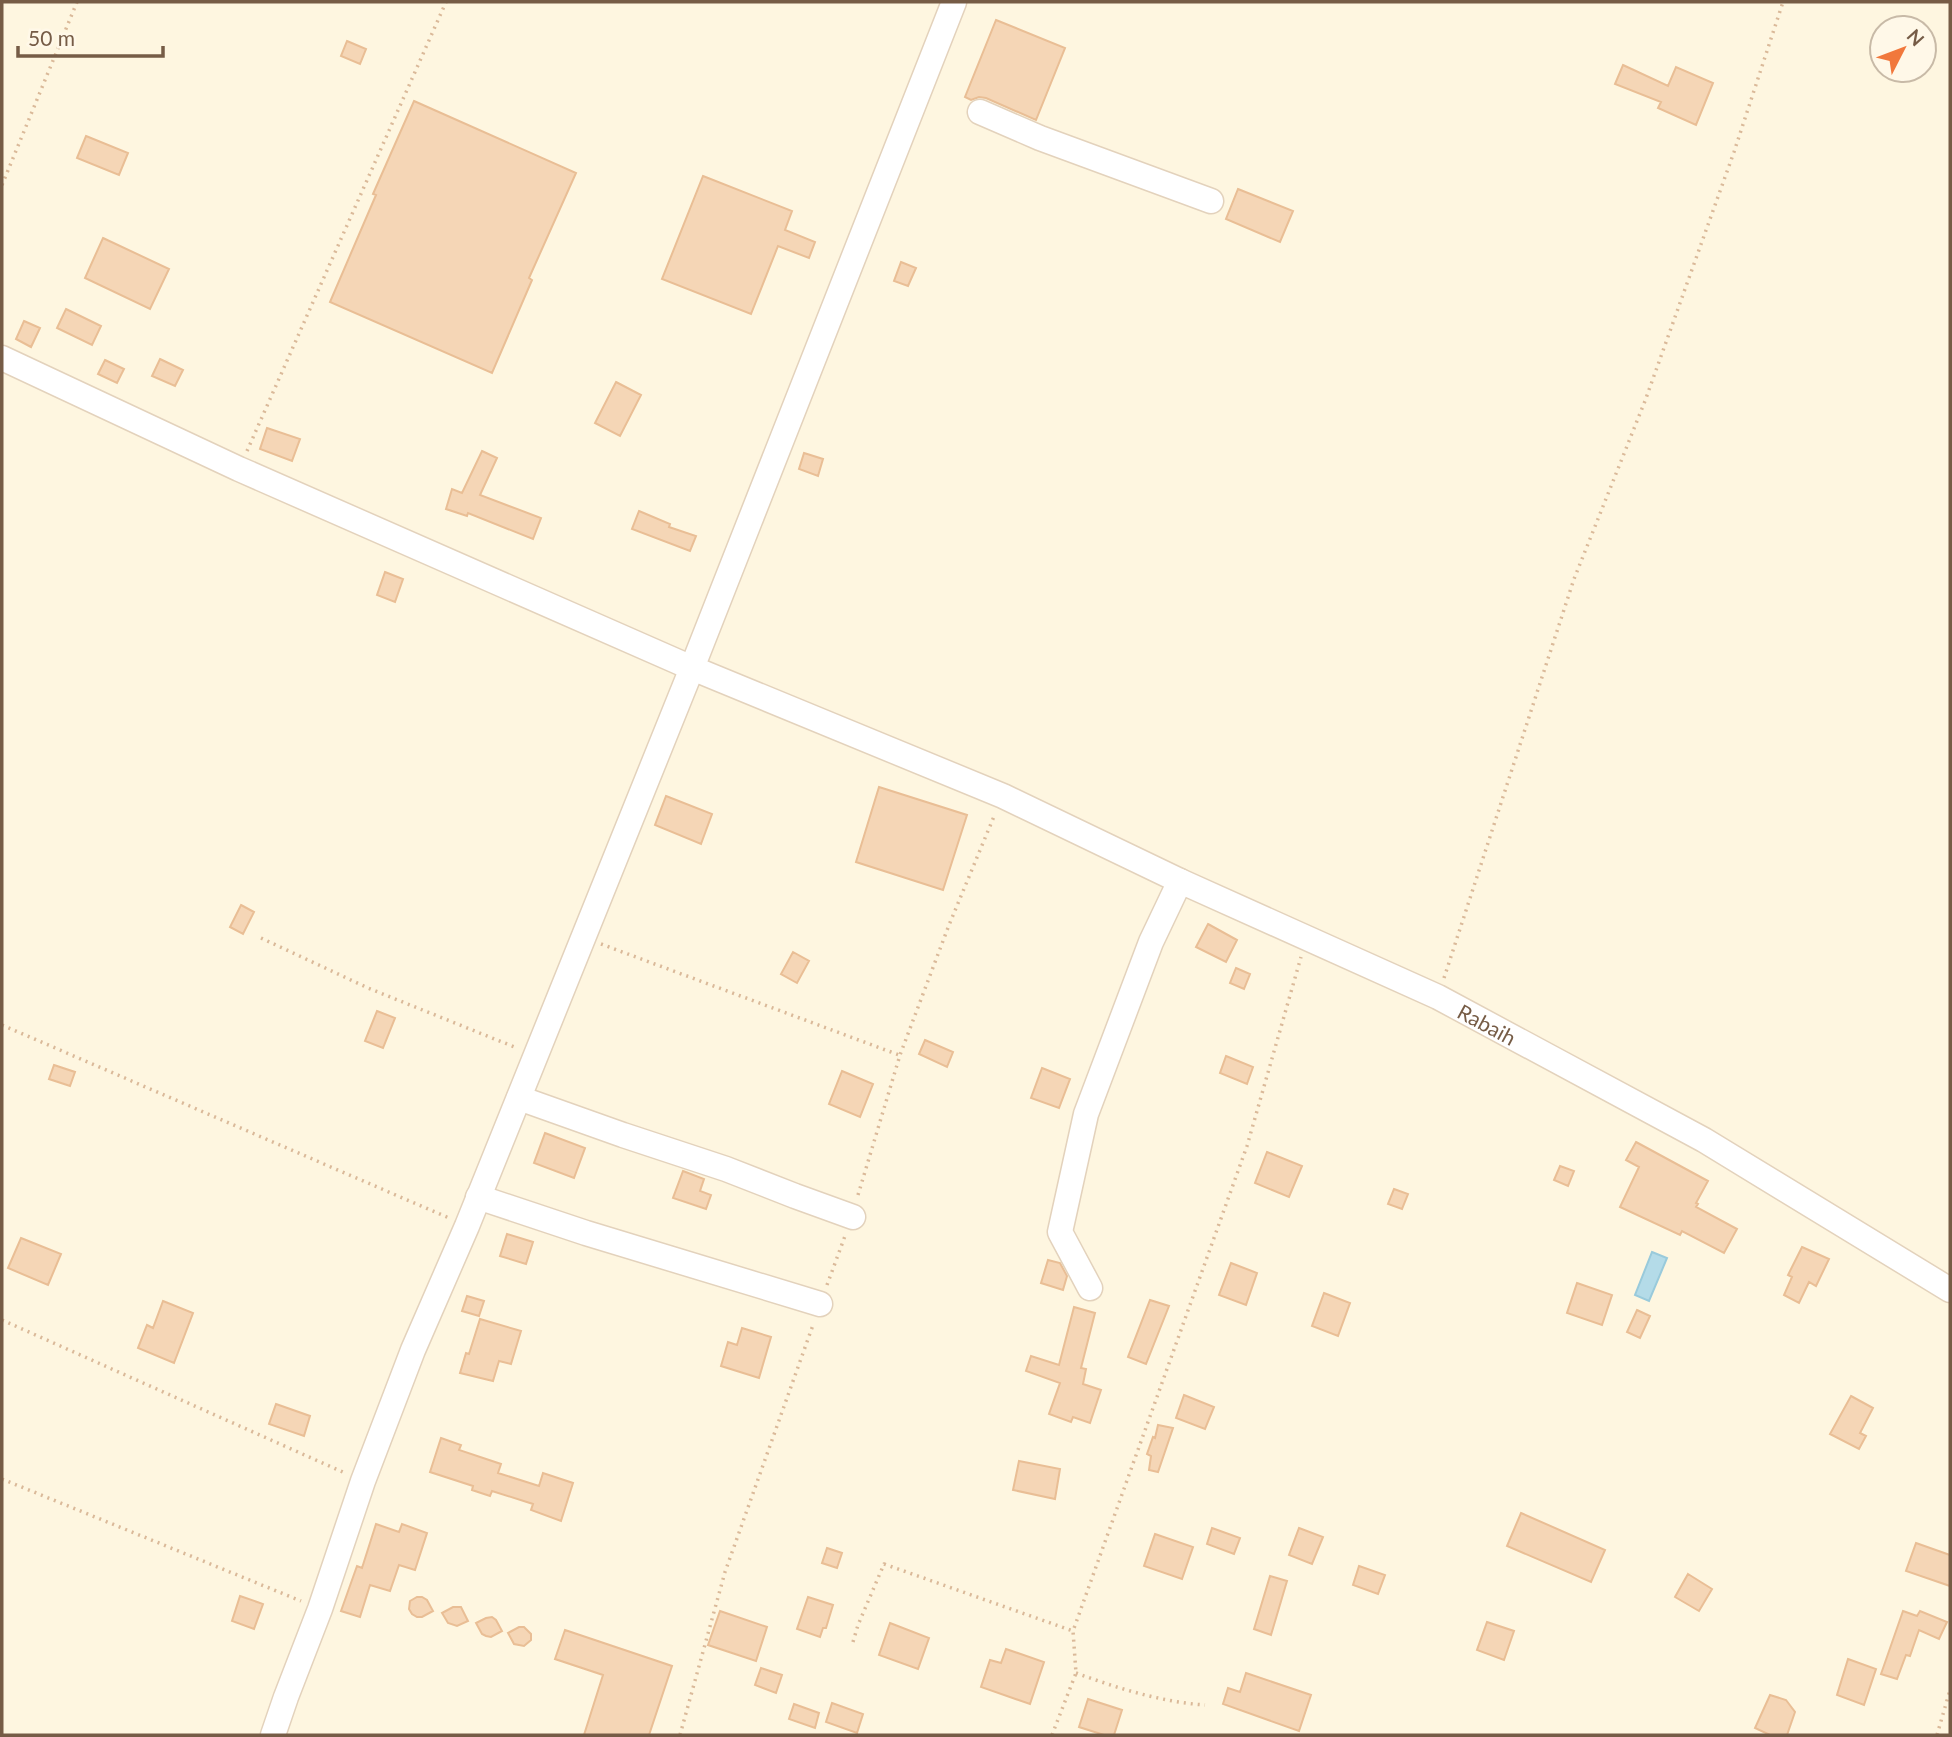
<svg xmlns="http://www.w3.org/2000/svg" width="1952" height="1737" font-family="Lato,sans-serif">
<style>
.water{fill:#b4dbe8;stroke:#99cadb;stroke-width:2}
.building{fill:#f5d6b6;stroke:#e9be95;stroke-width:2}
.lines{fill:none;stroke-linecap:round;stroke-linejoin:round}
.minor-casing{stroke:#e3d2bc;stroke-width:27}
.path{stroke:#dab999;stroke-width:3.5;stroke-dasharray:2 5;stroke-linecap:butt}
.minor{stroke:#fff;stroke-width:24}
.labels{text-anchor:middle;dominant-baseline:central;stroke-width:5;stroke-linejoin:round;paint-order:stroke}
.street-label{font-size:21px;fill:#765c46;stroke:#fff8e8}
</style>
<rect width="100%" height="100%" fill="#fef6e0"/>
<!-- water -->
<path class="water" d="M 1652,1252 L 1667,1258 L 1649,1301 L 1635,1295 Z"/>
<!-- building -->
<path class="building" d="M 996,20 L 1065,48 L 1036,120 L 986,98 L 979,97 L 971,100 L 965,97 Z
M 347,41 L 366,49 L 360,64 L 341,56 Z
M 1623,65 L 1668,86 L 1676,67 L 1713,83 L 1696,125 L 1658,108 L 1661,102 L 1615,84 Z
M 414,101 L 576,173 L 529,278 L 532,280 L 492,373 L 330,302 L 376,195 L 373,194 Z
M 86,136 L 128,153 L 119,175 L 77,158 Z
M 703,176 L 792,211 L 785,230 L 815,242 L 809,258 L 778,246 L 751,314 L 662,279 Z
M 1238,189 L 1293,211 L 1280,242 L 1226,219 Z
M 103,238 L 169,269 L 150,309 L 85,278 Z
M 901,262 L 916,268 L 908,286 L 894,281 Z
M 66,309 L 101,326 L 92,345 L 57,328 Z
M 24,321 L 40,328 L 31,347 L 16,339 Z
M 160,359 L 183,370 L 175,386 L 152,376 Z
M 105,360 L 124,369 L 117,383 L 98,374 Z
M 616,382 L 641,395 L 620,436 L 595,423 Z
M 267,428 L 300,439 L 292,461 L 260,449 Z
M 482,451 L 497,458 L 480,495 L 541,518 L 533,539 L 468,513 L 467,516 L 446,509 L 452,489 L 462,493 Z
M 804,453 L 823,459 L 818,476 L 799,469 Z
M 639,511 L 670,524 L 669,527 L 696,536 L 690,551 L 632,529 Z
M 385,572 L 403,579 L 395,602 L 377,595 Z
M 879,787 L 967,815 L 943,890 L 856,862 Z
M 666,796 L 712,814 L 701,844 L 655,825 Z
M 241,905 L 254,912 L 243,934 L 230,927 Z
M 1208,924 L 1237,940 L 1226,962 L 1196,947 Z
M 793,952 L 809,961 L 797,983 L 781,974 Z
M 1236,968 L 1250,974 L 1244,989 L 1230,983 Z
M 377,1011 L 395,1018 L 383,1048 L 365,1041 Z
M 925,1040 L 953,1052 L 947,1067 L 919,1054 Z
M 1226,1056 L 1253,1067 L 1247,1084 L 1220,1073 Z
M 54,1065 L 75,1072 L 70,1086 L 49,1079 Z
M 1042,1068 L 1070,1079 L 1059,1108 L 1031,1098 Z
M 842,1071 L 873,1084 L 860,1117 L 829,1104 Z
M 545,1133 L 585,1148 L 574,1178 L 534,1163 Z
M 1636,1142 L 1708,1181 L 1696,1203 L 1698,1204 L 1696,1207 L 1737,1229 L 1724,1253 L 1682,1231 L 1680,1235 L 1620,1207 L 1639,1167 L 1626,1160 Z
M 1267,1152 L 1302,1166 L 1289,1197 L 1255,1183 Z
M 1560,1166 L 1574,1171 L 1568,1186 L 1554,1180 Z
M 683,1171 L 704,1179 L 700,1191 L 711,1195 L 706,1209 L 673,1198 Z
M 1394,1189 L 1408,1194 L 1402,1209 L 1388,1204 Z
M 507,1234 L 533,1242 L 526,1264 L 500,1256 Z
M 21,1238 L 61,1254 L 48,1285 L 8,1268 Z
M 1802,1247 L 1829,1259 L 1816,1286 L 1809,1282 L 1799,1303 L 1784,1295 L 1792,1277 L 1788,1275 Z
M 1048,1260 L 1060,1263 L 1067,1276 L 1063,1290 L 1041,1283 Z
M 1231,1263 L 1257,1273 L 1246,1305 L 1219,1295 Z
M 1577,1283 L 1612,1295 L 1602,1325 L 1567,1313 Z
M 1324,1293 L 1350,1303 L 1338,1336 L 1312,1326 Z
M 467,1296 L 484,1301 L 479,1316 L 462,1311 Z
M 1150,1300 L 1169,1306 L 1146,1364 L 1128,1357 Z
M 163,1301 L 193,1313 L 174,1363 L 138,1348 L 147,1325 L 153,1328 Z
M 1074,1307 L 1095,1313 L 1081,1368 L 1086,1369 L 1083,1384 L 1101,1390 L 1090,1423 L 1073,1417 L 1071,1422 L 1049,1414 L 1060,1383 L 1026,1371 L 1031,1356 L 1059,1365 Z
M 1637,1310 L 1650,1316 L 1640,1338 L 1627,1332 Z
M 480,1319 L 521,1331 L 511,1364 L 499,1361 L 493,1381 L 460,1373 L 466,1353 L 469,1354 Z
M 742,1328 L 771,1337 L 759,1378 L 721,1366 L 728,1342 L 737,1345 Z
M 1184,1395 L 1214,1407 L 1205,1429 L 1176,1418 Z
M 1851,1396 L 1873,1408 L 1860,1433 L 1866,1436 L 1859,1449 L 1830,1434 Z
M 276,1404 L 310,1416 L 304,1436 L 269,1424 Z
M 1158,1425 L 1173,1428 L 1158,1472 L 1149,1470 L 1151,1456 L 1147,1454 L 1153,1437 L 1155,1438 Z
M 441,1438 L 461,1445 L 459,1450 L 501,1464 L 498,1473 L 539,1486 L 543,1473 L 573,1483 L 561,1521 L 531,1510 L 533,1504 L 492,1491 L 490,1496 L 472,1490 L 473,1486 L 430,1472 Z
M 1019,1461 L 1060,1469 L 1055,1499 L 1013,1490 Z
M 1521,1513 L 1605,1550 L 1591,1582 L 1507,1546 Z
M 376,1524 L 399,1532 L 402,1524 L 427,1533 L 415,1570 L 399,1565 L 390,1591 L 370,1585 L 360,1617 L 341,1611 L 357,1566 L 362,1568 Z
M 1212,1528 L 1240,1538 L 1234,1554 L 1207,1544 Z
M 1299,1528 L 1323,1537 L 1312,1564 L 1289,1555 Z
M 1155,1534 L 1193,1547 L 1182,1579 L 1144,1566 Z
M 1916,1543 L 1950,1555 L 1950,1586 L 1906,1571 Z
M 827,1548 L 842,1553 L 837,1568 L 822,1563 Z
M 1359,1566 L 1385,1575 L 1378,1594 L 1353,1585 Z
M 1688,1574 L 1712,1589 L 1699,1611 L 1675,1597 Z
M 1270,1576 L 1287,1581 L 1271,1635 L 1254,1629 Z
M 240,1596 L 263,1604 L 254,1629 L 232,1621 Z
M 417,1597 L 422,1597 L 427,1600 L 433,1611 L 422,1617 L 417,1617 L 412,1614 L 409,1609 L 410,1601 Z
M 808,1597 L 833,1605 L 826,1628 L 823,1628 L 820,1637 L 797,1629 Z
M 453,1607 L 461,1607 L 468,1621 L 457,1626 L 448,1623 L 442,1613 Z
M 720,1611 L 767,1627 L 756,1661 L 708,1645 Z
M 1903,1611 L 1917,1616 L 1920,1611 L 1947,1622 L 1939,1639 L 1919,1630 L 1910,1656 L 1906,1655 L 1897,1679 L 1881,1674 Z
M 492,1617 L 496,1620 L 502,1631 L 491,1637 L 486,1636 L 482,1634 L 476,1623 L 486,1618 Z
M 1487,1622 L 1514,1631 L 1504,1660 L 1477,1650 Z
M 890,1623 L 929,1638 L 918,1669 L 879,1655 Z
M 519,1627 L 524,1627 L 531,1634 L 531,1640 L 524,1646 L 514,1644 L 508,1633 Z
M 565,1630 L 672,1666 L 649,1735 L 584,1735 L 603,1675 L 555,1659 Z
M 1006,1649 L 1044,1662 L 1030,1704 L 981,1687 L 990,1660 L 1001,1663 Z
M 1848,1659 L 1876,1669 L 1864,1705 L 1837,1695 Z
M 761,1668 L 782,1675 L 776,1693 L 755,1685 Z
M 1246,1673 L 1311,1695 L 1299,1731 L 1223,1704 L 1228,1688 L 1240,1692 Z
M 1770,1695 L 1786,1700 L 1795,1712 L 1787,1735 L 1770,1735 L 1755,1728 Z
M 1088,1699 L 1122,1710 L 1114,1735 L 1104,1735 L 1079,1727 Z
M 832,1703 L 863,1714 L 857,1733 L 826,1722 Z
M 794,1704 L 819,1713 L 815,1728 L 789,1719 Z"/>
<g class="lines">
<defs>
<g id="minor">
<path d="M 980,112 L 1040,138 L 1211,201"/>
<path id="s1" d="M 2,358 L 239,469 L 692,668 L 1003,796 L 1180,881 L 1438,997 L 1704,1140 L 1950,1290"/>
<path d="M 519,1098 L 623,1135 L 726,1169 L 795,1196 L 853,1217"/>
<path d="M 478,1197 L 586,1233 L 820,1304"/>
<path d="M 1090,1288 L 1060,1232 L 1086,1114 L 1151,942 L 1180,881"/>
<path d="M 273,1735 L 286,1697 L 320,1609 L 363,1481 L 413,1350 L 467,1226 L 692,668 L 954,2"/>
</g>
</defs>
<!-- minor casing -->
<use href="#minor" class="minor-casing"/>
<!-- path -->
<path class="path" d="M 2,185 L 77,2
M 247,451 L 446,2
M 261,938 L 368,988 L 517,1048
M 601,944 L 899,1055
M 1444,978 L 1574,579 L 1645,401 L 1734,152 L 1783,2
M 2,1025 L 449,1218
M 858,1195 L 900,1055 L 949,925 L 995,814
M 827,1285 L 845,1236
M 2,1320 L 345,1473
M 2,1479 L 301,1601
M 853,1642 L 858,1625 L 884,1564 L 1073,1631
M 1076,1673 C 1117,1688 1161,1702 1205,1705
M 680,1735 L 725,1572 L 813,1325
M 1052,1735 L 1076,1673 L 1073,1631 L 1247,1146 L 1301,957
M 1937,1735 L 1950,1690"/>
<!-- minor -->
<use href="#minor" class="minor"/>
</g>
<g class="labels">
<!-- street labels -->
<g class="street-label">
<text stroke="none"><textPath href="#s1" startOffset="1628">Rabaih</textPath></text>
</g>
</g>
<!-- border -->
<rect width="1952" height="1737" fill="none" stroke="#765c46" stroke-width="7"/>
<!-- north arrow -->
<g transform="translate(1903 49) rotate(48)"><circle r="33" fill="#fff8e8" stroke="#c8baa7" stroke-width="2"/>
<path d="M0-5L12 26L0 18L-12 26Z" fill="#f1783c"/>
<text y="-10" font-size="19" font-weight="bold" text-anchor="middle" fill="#765c46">N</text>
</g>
<!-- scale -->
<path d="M18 46v10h145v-10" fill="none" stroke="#765c46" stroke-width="3.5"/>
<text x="28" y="46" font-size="21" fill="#765c46" stroke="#fff8e8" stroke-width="5" paint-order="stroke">50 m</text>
</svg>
